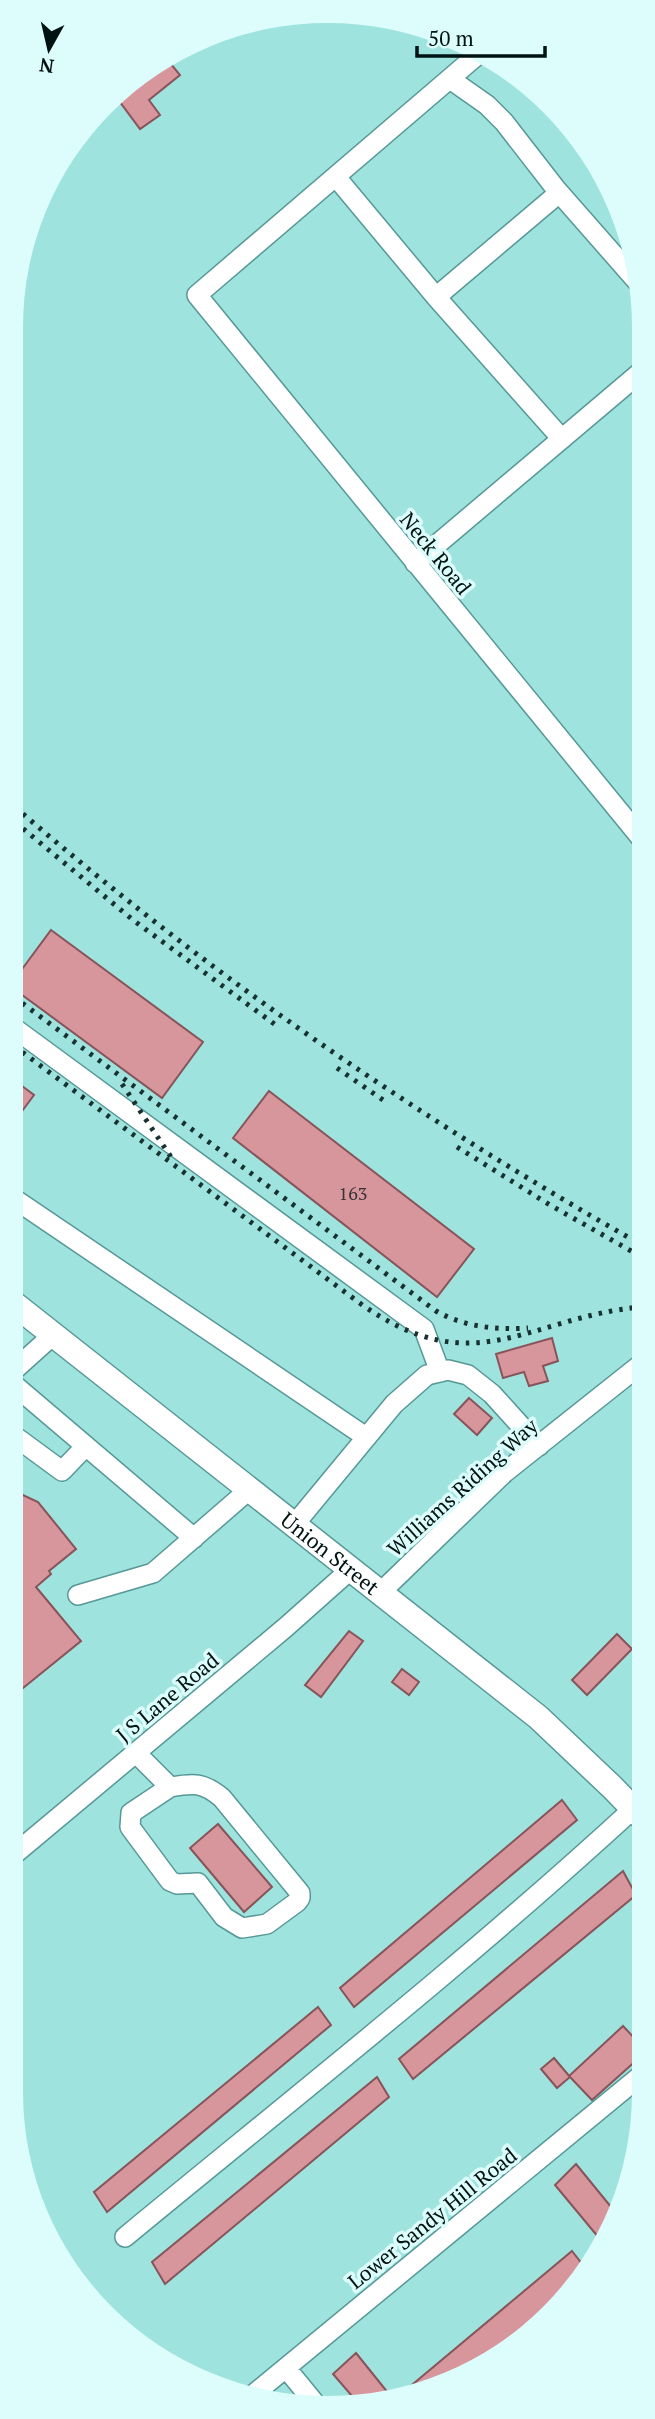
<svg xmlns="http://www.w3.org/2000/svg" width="655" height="2419" font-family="'PT Serif',serif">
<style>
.building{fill:#d7959c;stroke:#87545a;stroke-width:2}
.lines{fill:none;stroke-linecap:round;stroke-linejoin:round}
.minor-casing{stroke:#569896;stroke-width:22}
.major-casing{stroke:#569896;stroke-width:27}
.minor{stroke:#fff;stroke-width:19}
.major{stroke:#fff;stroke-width:24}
.rail{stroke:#183231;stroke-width:5;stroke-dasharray:3.5 7;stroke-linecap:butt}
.labels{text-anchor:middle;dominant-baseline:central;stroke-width:7;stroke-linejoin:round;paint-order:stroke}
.number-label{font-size:18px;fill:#363334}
.street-label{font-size:21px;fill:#001212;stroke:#dcfdfb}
</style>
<rect width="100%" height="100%" fill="#9fe3df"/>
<!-- building -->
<path class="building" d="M 166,58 L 180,75 L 149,100 L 160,115 L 140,129 L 117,98 L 151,64 Z
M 51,930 L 203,1042 L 162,1098 L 14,989 L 14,980 Z
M 14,1080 L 34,1095 L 14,1122 Z
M 269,1091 L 474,1249 L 437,1297 L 233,1138 Z
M 552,1338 L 558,1361 L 543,1366 L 548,1381 L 529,1386 L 524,1372 L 503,1378 L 496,1354 Z
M 469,1398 L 492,1418 L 477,1435 L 454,1414 Z
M 12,1490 L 38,1502 L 76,1549 L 49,1571 L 51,1574 L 36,1587 L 81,1641 L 12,1697 Z
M 349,1631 L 363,1641 L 321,1697 L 305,1685 Z
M 617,1634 L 632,1649 L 587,1695 L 572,1680 Z
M 402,1669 L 419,1682 L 409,1695 L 392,1682 Z
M 562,1800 L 577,1820 L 354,2007 L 340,1988 Z
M 218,1824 L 272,1887 L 244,1912 L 190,1848 Z
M 623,1871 L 636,1895 L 413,2079 L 399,2059 Z
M 318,2007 L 331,2025 L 107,2212 L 94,2192 Z
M 623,2026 L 639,2043 L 639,2058 L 592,2100 L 569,2076 Z
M 554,2058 L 570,2077 L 557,2088 L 541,2069 Z
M 377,2077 L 389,2097 L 165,2284 L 152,2262 Z
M 576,2164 L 616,2213 L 604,2244 L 555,2185 Z
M 572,2251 L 586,2269 L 549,2311 L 493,2357 L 410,2398 L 395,2399 Z
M 356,2353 L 393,2399 L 358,2403 L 333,2374 Z"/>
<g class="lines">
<defs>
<path id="minor" d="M 482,51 L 197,295 L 641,838
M 450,79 L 487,105 L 504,122 L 556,189 L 642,287
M 336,177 L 436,297 L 562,439
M 436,297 L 559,193
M 415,563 L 642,371
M 14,1028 L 424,1329 L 440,1372
M 13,1198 L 366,1437
M 13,1371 L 53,1335
M 13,1384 L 194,1538
M 13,1435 L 62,1471 L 86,1446
M 294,1525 L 394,1404 L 427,1375 L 448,1370 L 468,1375 L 492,1394 L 539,1446
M 381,1592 L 504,1473 L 640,1365
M 78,1595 L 153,1573 L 250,1489
M 136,1753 L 170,1787 C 194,1783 203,1782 222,1798 L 300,1893 L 300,1898 L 297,1902 L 267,1924 L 242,1928 L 224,1917 L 198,1883 L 177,1884 L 170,1881 L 130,1827 L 131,1813 L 170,1787
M 11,1857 L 286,1627 L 350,1570
M 125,2237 C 296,2096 470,1959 633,1809
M 286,2368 L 318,2407
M 254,2394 L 639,2077"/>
<g id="major">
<path id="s1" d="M 13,1303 L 538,1717 L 613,1788 L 639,1815"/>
</g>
</defs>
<!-- minor casing -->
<use href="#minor" class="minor-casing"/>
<!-- major casing -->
<use href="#major" class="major-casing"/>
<!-- minor -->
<use href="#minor" class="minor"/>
<!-- major -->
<use href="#major" class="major"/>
<!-- rail -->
<path class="rail" d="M 15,807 C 208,974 418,1118 640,1244
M 15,822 L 133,920 L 277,1026
M 14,997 L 436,1311 C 464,1327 496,1330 528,1328
M 14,1046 L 361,1304 C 474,1384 527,1318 640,1307
M 337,1068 L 386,1102
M 122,1084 L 171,1157
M 457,1147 L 550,1205 L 640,1256"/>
</g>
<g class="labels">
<!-- number labels -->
<g class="number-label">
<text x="353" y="1193">163</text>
</g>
<!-- street labels -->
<g class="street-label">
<text transform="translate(436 553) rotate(51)">Neck Road</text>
<text transform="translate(462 1487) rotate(-42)">Williams Riding Way</text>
<text stroke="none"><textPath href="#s1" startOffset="404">Union Street</textPath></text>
<text transform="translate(167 1697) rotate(-40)">J S Lane Road</text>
<text transform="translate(432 2218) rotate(-39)">Lower Sandy Hill Road</text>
</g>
</g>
<!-- crop -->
<path d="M0 0H655V2419H0ZM327 23H328A304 304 0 0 1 632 327V2092A304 304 0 0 1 328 2396H327A304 304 0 0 1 23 2092V327A304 304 0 0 1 327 23Z" fill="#dcfdfb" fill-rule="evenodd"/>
<!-- north arrow -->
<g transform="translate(49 49) rotate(188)" stroke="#dcfdfb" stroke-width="5" paint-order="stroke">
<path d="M0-5L12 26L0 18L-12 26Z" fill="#001212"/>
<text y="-10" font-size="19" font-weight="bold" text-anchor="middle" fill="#001212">N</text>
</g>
<!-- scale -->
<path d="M417 46v10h128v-10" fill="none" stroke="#001212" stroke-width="3.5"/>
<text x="428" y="46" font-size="21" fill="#001212" stroke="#dcfdfb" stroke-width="5" paint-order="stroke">50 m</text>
</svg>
